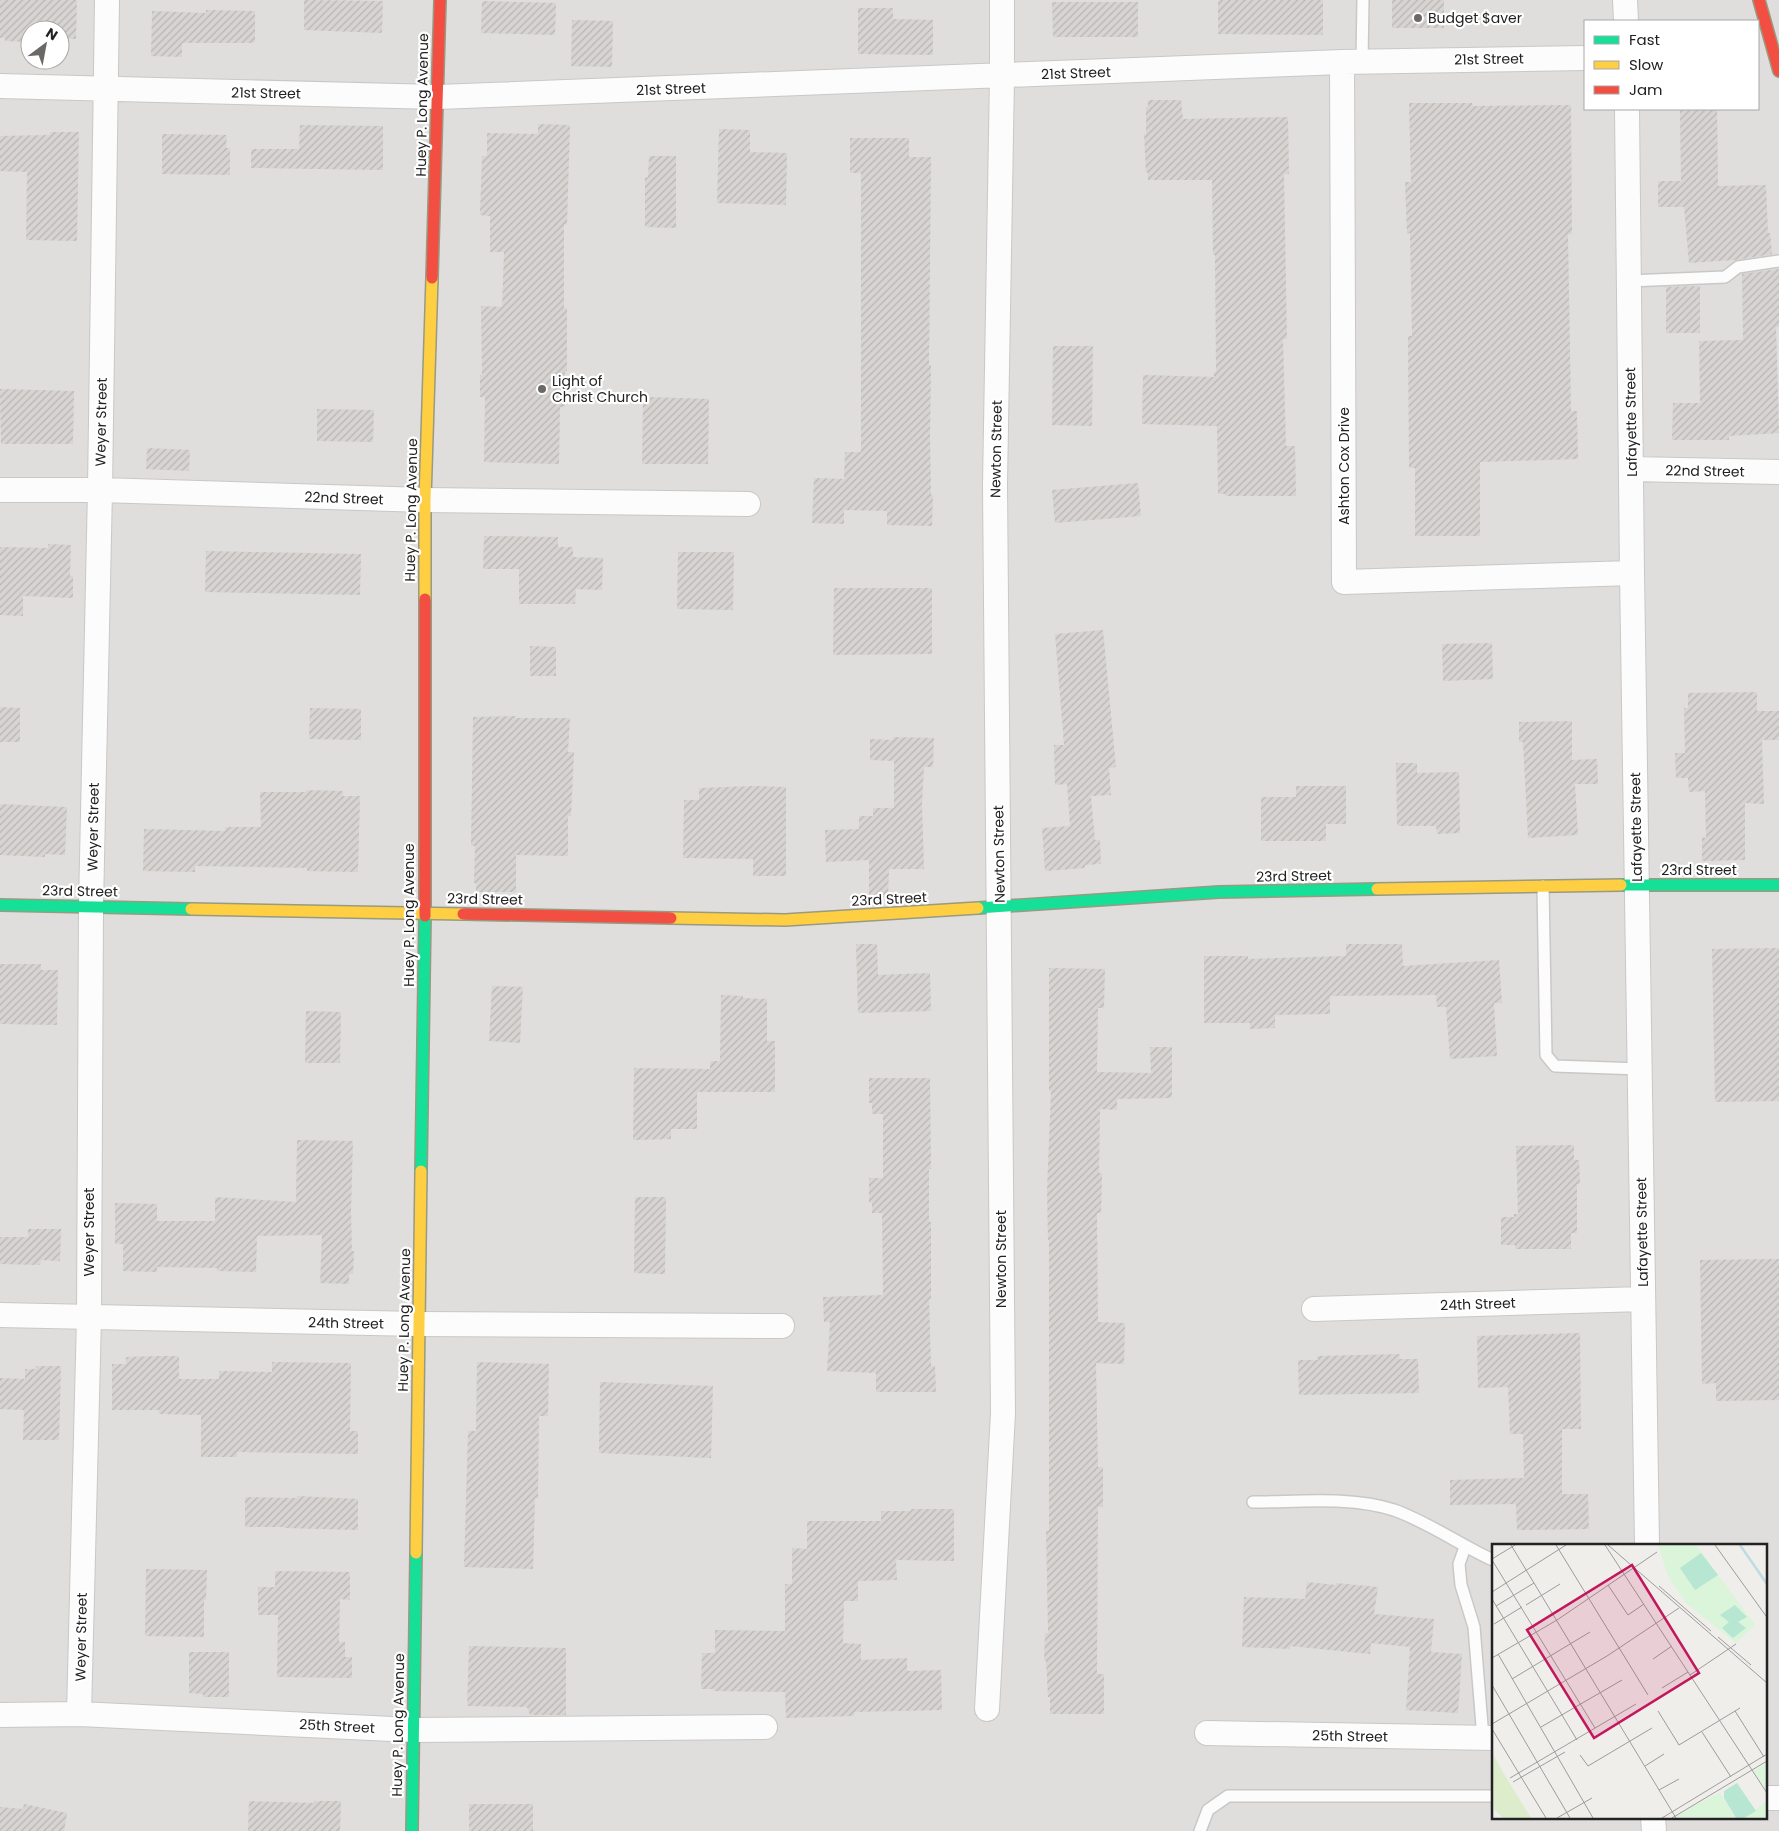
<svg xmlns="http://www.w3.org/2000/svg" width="1779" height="1831" font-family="Poppins,sans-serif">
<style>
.residential{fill:#dfdedc;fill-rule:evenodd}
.building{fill:url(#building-hatch)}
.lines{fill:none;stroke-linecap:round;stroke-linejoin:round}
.lane-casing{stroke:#c9c8c7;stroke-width:14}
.street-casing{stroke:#c9c8c7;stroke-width:26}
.fast-casing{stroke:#999a82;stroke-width:14}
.slow-casing{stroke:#999a82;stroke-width:14}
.jam-casing{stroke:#999a82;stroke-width:14}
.lane{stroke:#fdfcfc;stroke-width:11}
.street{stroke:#fdfcfc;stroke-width:24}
.fast{stroke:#16e098;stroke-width:11}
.slow{stroke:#ffcf43;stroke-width:11}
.jam{stroke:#f24e42;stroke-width:11}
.poi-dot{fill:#6a6968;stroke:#fff;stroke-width:2}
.labels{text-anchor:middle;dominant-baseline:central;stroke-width:4.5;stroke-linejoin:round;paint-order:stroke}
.poi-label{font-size:14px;fill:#222;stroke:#fff;text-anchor:start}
.street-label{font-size:14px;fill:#222;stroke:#fff}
.inset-river{fill:none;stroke:#bfdbe3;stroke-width:2.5}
.inset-road{fill:none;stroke:#9e9c9b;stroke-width:1}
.view{fill:#c2185b;fill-opacity:0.15;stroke:#c2185b;stroke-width:2.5}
.inset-edge{fill:none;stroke:#222;stroke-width:2.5}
</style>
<defs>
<pattern id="building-hatch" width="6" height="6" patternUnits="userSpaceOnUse" patternTransform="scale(1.25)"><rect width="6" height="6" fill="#d7d4d2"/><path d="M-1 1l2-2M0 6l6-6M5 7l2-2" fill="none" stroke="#b8b6b4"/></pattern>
</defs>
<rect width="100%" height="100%" fill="#f0eeeb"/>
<!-- residential -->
<path class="residential" d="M 0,0 L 1779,0 L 1779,1831 L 0,1831 ZM 1585,21 L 1758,21 L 1758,109 L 1585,109 ZM 30,30 L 60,30 L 60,60 L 30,60 ZM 1493,1545 L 1765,1545 L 1765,1817 L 1493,1817 Z"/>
<!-- building -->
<path class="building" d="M 0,0 L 77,0 L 76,39 L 60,39 L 60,30 L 30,30 L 28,42 L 5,41 L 5,38 L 0,38 Z
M 304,0 L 383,1 L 382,33 L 304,30 Z
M 1218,0 L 1323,0 L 1323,35 L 1218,34 Z
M 1392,0 L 1444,0 L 1444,28 L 1392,28 Z
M 482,1 L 556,3 L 555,35 L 481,33 Z
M 1052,2 L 1138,2 L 1138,37 L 1053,37 Z
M 858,8 L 893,8 L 893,19 L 933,20 L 933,55 L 858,54 Z
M 206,10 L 255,11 L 255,43 L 182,43 L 182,57 L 151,56 L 152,11 L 206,13 Z
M 572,20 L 613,21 L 612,67 L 571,66 Z
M 1148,100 L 1181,100 L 1183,119 L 1288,117 L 1289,174 L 1284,174 L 1287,339 L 1283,339 L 1286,446 L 1295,446 L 1296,496 L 1225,496 L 1225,494 L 1218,494 L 1217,426 L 1142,424 L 1143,375 L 1214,377 L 1214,372 L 1216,372 L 1215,255 L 1213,255 L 1212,180 L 1148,180 L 1148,173 L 1146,172 L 1144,134 L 1146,134 L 1146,107 L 1148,107 Z
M 1409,103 L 1472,103 L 1473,106 L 1571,105 L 1572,234 L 1568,234 L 1571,411 L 1577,411 L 1578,459 L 1480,462 L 1480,536 L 1415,536 L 1415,468 L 1409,468 L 1408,336 L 1412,336 L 1410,233 L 1407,234 L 1405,182 L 1411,182 Z
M 1680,109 L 1717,109 L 1718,186 L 1766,185 L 1768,233 L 1770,233 L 1772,254 L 1735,260 L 1689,263 L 1684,207 L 1658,207 L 1658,181 L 1681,181 Z
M 538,124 L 570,125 L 567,225 L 564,224 L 564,308 L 567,308 L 567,371 L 565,371 L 565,407 L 560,407 L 559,464 L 484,462 L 485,397 L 480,397 L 480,375 L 482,375 L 481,306 L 502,307 L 504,252 L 490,252 L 490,216 L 480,215 L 482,156 L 487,156 L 487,133 L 538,134 Z
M 300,125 L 383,126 L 383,170 L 251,168 L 251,149 L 299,149 Z
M 719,129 L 750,130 L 750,152 L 787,153 L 786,205 L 717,203 Z
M 50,132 L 79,132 L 77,241 L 26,240 L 27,172 L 0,171 L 0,136 L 50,135 Z
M 162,134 L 227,135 L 226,148 L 230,148 L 230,175 L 162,174 Z
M 850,138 L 909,138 L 909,157 L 931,157 L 929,365 L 931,365 L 930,437 L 931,495 L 933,495 L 932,526 L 887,525 L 887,511 L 844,510 L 844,524 L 812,523 L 814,478 L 844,479 L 845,452 L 861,452 L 861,173 L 850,173 Z
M 649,156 L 676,156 L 676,228 L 645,227 L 645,178 L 648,177 Z
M 1779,269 L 1779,327 L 1776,327 L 1779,433 L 1729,436 L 1729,440 L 1672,440 L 1673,403 L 1700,403 L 1699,341 L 1743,340 L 1742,274 Z
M 1700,286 L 1700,333 L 1666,333 L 1666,287 Z
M 1053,346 L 1093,346 L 1092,426 L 1052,425 Z
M 0,389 L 74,391 L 73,444 L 1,444 Z
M 650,397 L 709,399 L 708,464 L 642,464 L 643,401 L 650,401 Z
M 317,409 L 374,410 L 373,442 L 317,441 Z
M 147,448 L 190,450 L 189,471 L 146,469 Z
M 1138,483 L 1141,516 L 1055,523 L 1052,490 Z
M 484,536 L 558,537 L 558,547 L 573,547 L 573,557 L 603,558 L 602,590 L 576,589 L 575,604 L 519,604 L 519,569 L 483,569 Z
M 48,544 L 71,545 L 70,576 L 73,576 L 73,598 L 23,596 L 23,616 L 0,615 L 0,547 L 48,548 Z
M 206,551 L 361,554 L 360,595 L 205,592 Z
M 678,552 L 734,552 L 733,610 L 677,609 Z
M 834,588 L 932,588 L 932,654 L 833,655 Z
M 1103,630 L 1116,767 L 1109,768 L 1111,795 L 1091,796 L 1095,840 L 1100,840 L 1101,864 L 1085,865 L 1085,868 L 1045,871 L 1042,828 L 1070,826 L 1067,784 L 1055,785 L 1054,745 L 1064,745 L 1055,634 Z
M 1492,643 L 1493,679 L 1443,681 L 1442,644 Z
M 530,646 L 556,647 L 556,676 L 530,676 Z
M 1757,692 L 1757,711 L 1779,711 L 1779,740 L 1762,740 L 1764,804 L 1745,803 L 1745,860 L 1702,861 L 1702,837 L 1706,838 L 1705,791 L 1689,792 L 1688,778 L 1676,778 L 1675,753 L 1685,753 L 1684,708 L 1688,708 L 1688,693 Z
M 0,707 L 20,708 L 20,742 L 0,742 Z
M 310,708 L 361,709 L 361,740 L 309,739 Z
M 516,716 L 516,718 L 570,718 L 568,752 L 574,752 L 571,816 L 568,816 L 568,856 L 516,855 L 516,892 L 476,892 L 476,883 L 474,883 L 475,846 L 471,846 L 473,717 Z
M 1572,721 L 1572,760 L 1597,759 L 1598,784 L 1575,784 L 1578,835 L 1528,838 L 1523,742 L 1519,742 L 1519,722 Z
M 893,737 L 934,738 L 933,767 L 924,767 L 922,804 L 924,869 L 889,869 L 888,898 L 869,899 L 869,860 L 826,862 L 825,830 L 859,829 L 859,816 L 873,816 L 873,808 L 894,808 L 894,761 L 870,760 L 870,739 L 893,740 Z
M 1396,763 L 1417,763 L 1417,773 L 1459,772 L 1460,833 L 1437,834 L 1436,826 L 1397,826 Z
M 754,786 L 786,787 L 786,876 L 753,876 L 753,859 L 683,858 L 684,800 L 699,800 L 699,788 Z
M 1296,786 L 1346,786 L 1346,824 L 1326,824 L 1326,841 L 1261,841 L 1261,797 L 1296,797 Z
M 306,790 L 343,791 L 343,796 L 360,796 L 358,872 L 307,871 L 307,868 L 195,866 L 195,872 L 143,871 L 144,829 L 225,831 L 225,827 L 261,827 L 260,792 L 306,792 Z
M 0,804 L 67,807 L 65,855 L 45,854 L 45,857 L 0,855 Z
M 856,944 L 877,944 L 878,975 L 930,973 L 931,1011 L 858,1013 Z
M 1346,944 L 1402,944 L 1403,966 L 1499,960 L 1502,1003 L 1494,1003 L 1497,1056 L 1450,1059 L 1446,1007 L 1437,1007 L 1436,995 L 1330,996 L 1330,1014 L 1275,1015 L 1275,1028 L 1250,1029 L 1250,1023 L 1204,1023 L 1204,956 L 1248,956 L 1248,959 L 1346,956 Z
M 1779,948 L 1779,1101 L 1715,1102 L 1712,949 Z
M 0,964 L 41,964 L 41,970 L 58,970 L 57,1025 L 0,1024 Z
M 1049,968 L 1105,969 L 1104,1008 L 1098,1008 L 1097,1072 L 1151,1073 L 1150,1047 L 1172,1047 L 1172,1098 L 1117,1099 L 1117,1110 L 1100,1109 L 1099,1173 L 1102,1173 L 1101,1213 L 1097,1213 L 1098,1322 L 1125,1323 L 1124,1364 L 1096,1363 L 1098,1467 L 1103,1467 L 1103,1507 L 1098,1507 L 1097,1674 L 1104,1674 L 1104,1714 L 1050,1714 L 1050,1697 L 1048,1697 L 1046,1661 L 1044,1660 L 1045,1633 L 1048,1633 L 1046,1531 L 1049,1531 L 1049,1240 L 1048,1240 L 1047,1190 L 1051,1091 L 1049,1091 Z
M 492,986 L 523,987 L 520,1043 L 489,1041 Z
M 721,995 L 743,996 L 743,998 L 767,999 L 767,1041 L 775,1041 L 775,1092 L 697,1092 L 697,1129 L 671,1129 L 671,1139 L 633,1140 L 634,1068 L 710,1069 L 710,1061 L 720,1061 Z
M 306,1011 L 341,1012 L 340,1063 L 305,1063 Z
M 869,1078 L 930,1078 L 931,1169 L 929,1169 L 929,1222 L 931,1222 L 931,1299 L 929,1299 L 931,1366 L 935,1366 L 936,1392 L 876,1392 L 876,1373 L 827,1371 L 830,1322 L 824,1322 L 823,1297 L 883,1295 L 882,1213 L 872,1213 L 872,1203 L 869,1203 L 869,1178 L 883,1178 L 883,1114 L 872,1114 L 872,1103 L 869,1103 Z
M 297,1140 L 353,1141 L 351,1210 L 352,1251 L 354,1251 L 353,1274 L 349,1274 L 349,1284 L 320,1283 L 322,1235 L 257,1236 L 256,1272 L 217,1271 L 217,1268 L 157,1267 L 157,1272 L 123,1271 L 123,1244 L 115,1244 L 115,1203 L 157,1204 L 157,1221 L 215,1221 L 215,1197 L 296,1202 Z
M 1574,1145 L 1574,1160 L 1579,1160 L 1580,1184 L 1577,1184 L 1577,1233 L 1571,1233 L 1571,1249 L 1515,1249 L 1515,1245 L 1501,1245 L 1501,1217 L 1514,1217 L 1514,1214 L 1518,1214 L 1516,1146 Z
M 635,1197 L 666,1197 L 665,1274 L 634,1273 Z
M 28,1229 L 61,1229 L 60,1261 L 41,1260 L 40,1265 L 0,1264 L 0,1237 L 28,1237 Z
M 1779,1259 L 1779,1400 L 1716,1401 L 1716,1383 L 1702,1384 L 1700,1260 Z
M 1580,1333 L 1581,1429 L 1562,1429 L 1562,1494 L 1588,1494 L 1589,1529 L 1517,1530 L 1516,1504 L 1450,1505 L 1450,1480 L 1524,1478 L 1523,1434 L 1510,1434 L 1508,1387 L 1478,1388 L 1477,1336 Z
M 1400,1354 L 1399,1359 L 1418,1359 L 1419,1393 L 1299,1395 L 1298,1360 L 1318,1360 L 1317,1356 Z
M 159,1356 L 179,1356 L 179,1379 L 219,1379 L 219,1371 L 272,1372 L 272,1362 L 351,1363 L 350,1431 L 358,1431 L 358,1454 L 237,1452 L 237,1457 L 201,1457 L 201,1415 L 159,1414 L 159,1410 L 112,1410 L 112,1364 L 126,1364 L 126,1357 Z
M 477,1362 L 549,1364 L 548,1416 L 539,1416 L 538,1498 L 535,1498 L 533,1569 L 464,1567 L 468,1431 L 476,1431 Z
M 36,1366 L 61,1366 L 59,1440 L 23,1440 L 24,1410 L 0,1409 L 0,1378 L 25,1379 L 25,1369 L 36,1369 Z
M 600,1382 L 713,1386 L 711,1458 L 599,1453 Z
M 297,1496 L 358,1499 L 358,1530 L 284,1528 L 284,1527 L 245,1527 L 245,1497 L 297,1498 Z
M 911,1509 L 954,1509 L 954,1561 L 896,1560 L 897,1580 L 858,1581 L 858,1601 L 844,1601 L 843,1643 L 861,1644 L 861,1660 L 907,1658 L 907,1671 L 941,1670 L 942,1710 L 854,1712 L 854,1716 L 786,1718 L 785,1692 L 714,1691 L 714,1689 L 701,1689 L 702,1653 L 715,1653 L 715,1630 L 785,1631 L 785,1584 L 792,1584 L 792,1548 L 807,1549 L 807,1521 L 881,1521 L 881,1511 L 911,1511 Z
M 146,1569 L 207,1570 L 206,1600 L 204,1600 L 204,1637 L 145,1636 Z
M 275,1571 L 350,1572 L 350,1600 L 340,1599 L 339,1642 L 345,1642 L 345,1657 L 352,1657 L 352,1678 L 277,1677 L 278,1615 L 258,1615 L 258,1587 L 275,1587 Z
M 1307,1582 L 1336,1585 L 1336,1583 L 1378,1587 L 1374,1614 L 1434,1619 L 1431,1652 L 1462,1654 L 1458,1713 L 1406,1710 L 1410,1647 L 1371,1643 L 1370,1654 L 1290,1646 L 1290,1649 L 1242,1647 L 1244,1597 L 1305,1599 Z
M 469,1646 L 566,1648 L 566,1715 L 530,1715 L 527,1707 L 467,1706 Z
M 189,1652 L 229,1652 L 229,1697 L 203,1697 L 203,1694 L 189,1693 Z
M 249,1801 L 314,1803 L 314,1801 L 341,1801 L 340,1831 L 248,1831 Z
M 24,1804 L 67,1813 L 64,1831 L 0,1831 L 0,1807 L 23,1809 Z
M 469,1804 L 533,1804 L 533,1831 L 469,1831 Z"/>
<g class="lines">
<defs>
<path id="lane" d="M 1362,61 L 1363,0
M 1629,281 L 1725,277 L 1738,267 L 1779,261
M 1543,886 L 1546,1055 L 1555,1066 L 1640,1069
M 1253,1502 C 1298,1502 1351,1496 1394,1510 C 1428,1522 1460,1545 1493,1560
M 1465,1547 L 1459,1564 L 1461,1585 L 1474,1627 L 1483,1738
M 1200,1831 L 1208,1810 L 1228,1796 L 1493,1796"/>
<path id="street" d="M 1625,0 L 1626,21
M 1342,62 L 1344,582 L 1632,573
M 0,86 L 438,97 L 1342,62 L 1585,58
M 1627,109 L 1632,573 L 1647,1545
M 1631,469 L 1779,472
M 0,490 L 100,490 L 425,500 L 748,504
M 1314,1309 L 1643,1299
M 0,1315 L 418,1324 L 782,1326
M 987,1709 L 1003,1413 L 995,485 L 1002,76 L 1002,0
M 79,1714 L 89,1317 L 91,906 L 100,490 L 107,0
M 0,1715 L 79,1714 L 413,1730 L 765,1727
M 1207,1733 L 1493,1738
M 1765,1798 L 1779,1798
M 1653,1817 L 1654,1831"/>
<path id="fast" d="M 1621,885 L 1779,885
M 0,905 L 191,909
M 978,908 L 1219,892 L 1377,889
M 421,1171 L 425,916
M 412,1831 L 416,1553"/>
<path id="slow" d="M 425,599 L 425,500 L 432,278
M 1377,889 L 1621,885
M 191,909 L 463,914
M 671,918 L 785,920 L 978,908
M 416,1553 L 421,1171"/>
<path id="jam" d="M 1759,0 L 1779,71
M 432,278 L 440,0
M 463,914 L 671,918
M 425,916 L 425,599"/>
</defs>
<!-- lane casing -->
<use href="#lane" class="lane-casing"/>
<!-- street casing -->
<use href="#street" class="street-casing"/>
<!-- fast casing -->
<use href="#fast" class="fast-casing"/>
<!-- slow casing -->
<use href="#slow" class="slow-casing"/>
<!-- jam casing -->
<use href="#jam" class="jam-casing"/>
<!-- lane -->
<use href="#lane" class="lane"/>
<!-- street -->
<use href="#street" class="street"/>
<!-- fast -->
<use href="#fast" class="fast"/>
<!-- slow -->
<use href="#slow" class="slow"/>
<!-- jam -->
<use href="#jam" class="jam"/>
</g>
<!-- markers -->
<g class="poi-dot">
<circle cx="1418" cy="18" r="5"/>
<circle cx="542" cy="389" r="5"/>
</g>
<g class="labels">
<!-- poi labels -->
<g class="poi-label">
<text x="1428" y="18">Budget $aver</text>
<text x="552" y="381">Light of<tspan x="552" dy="16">Christ Church</tspan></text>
</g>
<!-- street labels -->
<g class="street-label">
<text transform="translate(1489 59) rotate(-1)">21st Street</text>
<text transform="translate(1076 73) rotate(-2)">21st Street</text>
<text transform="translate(671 89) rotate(-2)">21st Street</text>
<text transform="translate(266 93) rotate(1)">21st Street</text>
<text transform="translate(422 105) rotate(-89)">Huey P. Long Avenue</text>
<text transform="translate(101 422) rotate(-89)">Weyer Street</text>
<text transform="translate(1631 422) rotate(-91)">Lafayette Street</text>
<text transform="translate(996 449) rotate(-89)">Newton Street</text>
<text transform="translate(1344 466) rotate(-90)">Ashton Cox Drive</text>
<text transform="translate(1705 471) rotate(1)">22nd Street</text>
<text transform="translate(344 498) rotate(2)">22nd Street</text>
<text transform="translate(411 510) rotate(-89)">Huey P. Long Avenue</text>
<text transform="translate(93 827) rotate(-89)">Weyer Street</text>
<text transform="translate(1636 827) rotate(-91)">Lafayette Street</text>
<text transform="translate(999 854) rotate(-91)">Newton Street</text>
<text x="1699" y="870">23rd Street</text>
<text transform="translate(1294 876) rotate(-1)">23rd Street</text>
<text transform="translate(80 891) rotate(1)">23rd Street</text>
<text transform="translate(485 899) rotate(1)">23rd Street</text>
<text transform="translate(889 899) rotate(-3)">23rd Street</text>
<text transform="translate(409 915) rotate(-90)">Huey P. Long Avenue</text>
<text transform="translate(89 1232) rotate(-90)">Weyer Street</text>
<text transform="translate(1642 1232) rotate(-91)">Lafayette Street</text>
<text transform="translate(1001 1259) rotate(-90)">Newton Street</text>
<text transform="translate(1478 1304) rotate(-2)">24th Street</text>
<text transform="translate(404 1320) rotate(-89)">Huey P. Long Avenue</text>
<text transform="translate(346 1323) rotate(1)">24th Street</text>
<text transform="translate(81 1637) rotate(-89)">Weyer Street</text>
<text transform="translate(398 1725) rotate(-89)">Huey P. Long Avenue</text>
<text transform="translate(337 1726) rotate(3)">25th Street</text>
<text transform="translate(1350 1736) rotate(1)">25th Street</text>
</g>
</g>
<!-- overview -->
<g transform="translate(1492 1544)">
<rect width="275" height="275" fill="#f0eeeb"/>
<path d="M 0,208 L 12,230 L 39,274 L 11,274 L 2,265 Z" fill="#ddeccb"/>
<path d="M 166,1 L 204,1 L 263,81 L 244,99 L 194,59 L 176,32 ZM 275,219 L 275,247 L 262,227 ZM 228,249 L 243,274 L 183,273 L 201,262 ZM 275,257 L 275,274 L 249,274 L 262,267 Z" fill="#daf5da"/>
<path d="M 209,9 L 226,31 L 203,46 L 188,24 ZM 243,61 L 255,73 L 246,78 L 254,84 L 241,94 L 230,84 L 237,78 L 228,71 ZM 245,239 L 264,267 L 252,274 L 244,274 L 232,254 L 232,247 Z" fill="#b7e6d2"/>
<path class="inset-river" d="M 248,1 L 275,40"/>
<path class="inset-road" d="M 19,1 L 184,274M 64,1 L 156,151M 113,1 L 275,249M 116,1 L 275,139M 223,1 L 274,72M 0,15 L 23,1M 0,16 L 103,184M 116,41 L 136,71 L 152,60M 167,42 L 219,87M 0,48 L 74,1M 0,55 L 85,196M 34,61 L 68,40M 4,62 L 42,39M 2,80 L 30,63M 226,93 L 259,121M 6,110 L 101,274M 0,114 L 65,76 L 165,8M 161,115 L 180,102M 198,131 L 244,100M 20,135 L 98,88M 0,141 L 78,274M 170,144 L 196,128M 166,167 L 187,201 L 248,164M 243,167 L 272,213M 0,180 L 115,112 L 187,64M 49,183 L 130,136M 0,185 L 54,274M 210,188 L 239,233M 88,211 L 96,222 L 160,184M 153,222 L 172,210M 18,234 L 144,160M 21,238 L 73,208M 167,246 L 187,235M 65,274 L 100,254M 170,274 L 275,210M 180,274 L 275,217"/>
<path class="view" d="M 140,21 L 207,129 L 102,194 L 35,86 Z"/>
<rect width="275" height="275" class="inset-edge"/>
</g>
<!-- legend -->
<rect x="1584" y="20" width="175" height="90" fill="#ffffff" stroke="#a7a7a7"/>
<rect x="1594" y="36" width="25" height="8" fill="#16e098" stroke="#a7a7a7"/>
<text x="1629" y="45" font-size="15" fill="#222222">Fast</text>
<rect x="1594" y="61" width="25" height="8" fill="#ffcf43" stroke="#a7a7a7"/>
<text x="1629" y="70" font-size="15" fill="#222222">Slow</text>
<rect x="1594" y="86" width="25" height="8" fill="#f24e42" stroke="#a7a7a7"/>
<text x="1629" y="95" font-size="15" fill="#222222">Jam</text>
<!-- north arrow -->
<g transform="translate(45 45) rotate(32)"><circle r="24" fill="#ffffff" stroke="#a7a7a7"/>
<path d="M0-4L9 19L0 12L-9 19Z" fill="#6a6968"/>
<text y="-8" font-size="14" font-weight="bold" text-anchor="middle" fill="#222222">N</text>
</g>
</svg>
